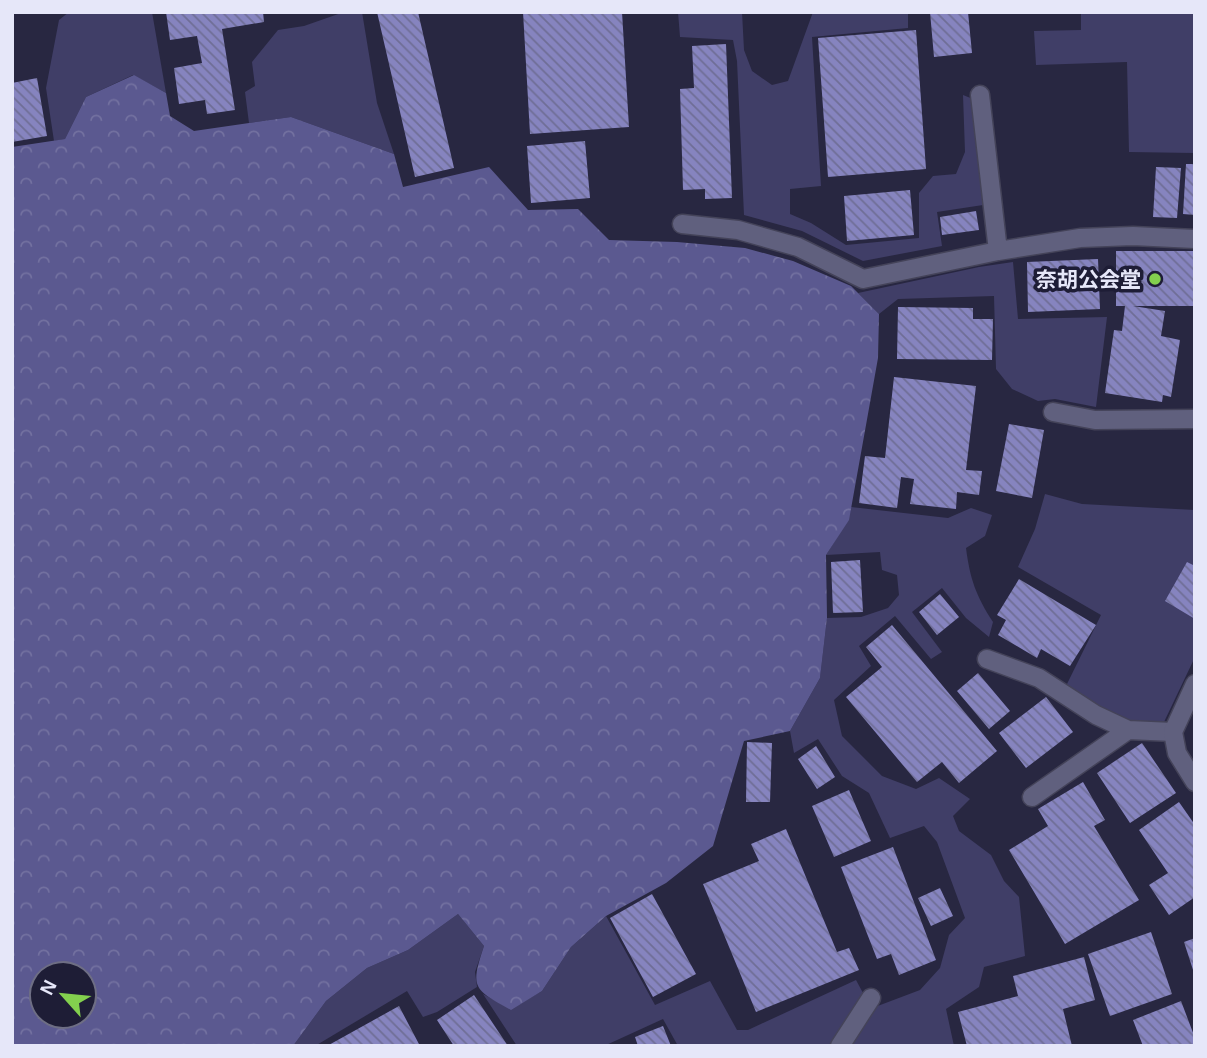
<svg xmlns="http://www.w3.org/2000/svg" width="1207" height="1058" font-family="Helvetica,'Noto Sans JP',sans-serif">
<style>
.green{fill:#403e67}
.forest{fill:url(#forest-crowns);fill-rule:evenodd}
.building{fill:url(#building-back-hatch)}
.lines{fill:none;stroke-linecap:round;stroke-linejoin:round}
.lane-casing{stroke:#444359;stroke-width:21}
.street-casing{stroke:#444359;stroke-width:21}
.lane{stroke:#60607e;stroke-width:18}
.street{stroke:#60607e;stroke-width:18}
.poi-dot{fill:#83d04e;stroke:#1e1d36;stroke-width:2.5}
.labels{text-anchor:middle;dominant-baseline:central;stroke-width:7;stroke-linejoin:round;paint-order:stroke}
.poi-label{font-size:21px;font-weight:bold;fill:#e6e7f9;stroke:#1e1d36;text-anchor:end}
</style>
<defs>
<pattern id="forest-crowns" width="20" height="18" patternUnits="userSpaceOnUse" patternTransform="scale(1.75)"><rect width="20" height="18" fill="#5b5990"/><path d="M2 6a3 3 0 1 1 6 0M12 15a3 3 0 1 1 6 0" fill="none" stroke="#7371a0"/></pattern>
<pattern id="building-back-hatch" width="6" height="6" patternUnits="userSpaceOnUse" patternTransform="scale(1.75)"><rect width="6" height="6" fill="#8684bf"/><path d="M-1 5l2 2M0 0l6 6M5-1l2 2" fill="none" stroke="#6f6e96"/></pattern>
</defs>
<rect width="100%" height="100%" fill="#282741"/>
<!-- green -->
<path class="green" d="M 69,12 L 152,12 L 166,93 L 133,75 L 86,97 L 65,139 L 54,141 L 46,88 L 59,20 Z
M 344,12 L 362,12 L 377,103 L 394,154 L 291,117 L 249,123 L 245,92 L 255,86 L 252,62 L 278,30 L 304,26 Z
M 678,12 L 742,12 L 744,50 L 752,71 L 772,85 L 788,81 L 813,12 L 908,12 L 908,28 L 812,37 L 821,186 L 790,189 L 790,214 L 811,223 L 846,245 L 919,238 L 919,193 L 933,176 L 956,174 L 965,152 L 963,95 L 973,99 L 983,205 L 937,212 L 942,246 L 863,261 L 802,231 L 744,215 L 737,61 L 733,40 L 680,37 Z
M 1081,12 L 1195,12 L 1195,153 L 1129,152 L 1127,62 L 1036,65 L 1034,31 L 1081,30 Z
M 1013,262 L 1018,319 L 1107,317 L 1096,407 L 1055,399 L 1038,401 L 1012,389 L 996,369 L 994,296 L 898,299 L 879,314 L 858,293 L 979,267 Z
M 1045,494 L 1082,504 L 1195,510 L 1195,657 L 1164,722 L 1131,721 L 1099,706 L 1066,686 L 1101,615 L 1018,567 L 1035,529 Z
M 851,507 L 948,518 L 971,508 L 992,515 L 985,536 L 966,548 C 970,579 976,596 993,622 L 989,637 L 966,618 L 942,588 L 912,612 L 942,652 L 931,659 L 895,616 L 859,646 L 871,666 L 834,700 L 842,736 L 882,776 L 916,789 L 939,778 L 970,799 L 953,816 L 959,831 L 991,855 L 1004,881 L 1019,897 L 1025,956 L 984,967 L 979,987 L 946,1009 L 954,1046 L 851,1046 L 875,1007 L 920,990 L 940,968 L 949,935 L 965,918 L 937,842 L 924,826 L 890,838 L 869,793 L 842,776 L 818,739 L 794,753 L 790,731 L 820,678 L 827,618 L 861,617 L 888,608 L 899,595 L 897,575 L 882,570 L 880,552 L 826,555 L 848,520 Z
M 458,914 L 484,946 L 475,972 L 477,987 L 437,1012 L 423,1017 L 407,991 L 315,1046 L 293,1046 L 326,1001 L 367,968 L 408,950 Z
M 606,916 L 655,1005 L 710,981 L 737,1030 L 748,1030 L 856,980 L 863,993 L 829,1046 L 678,1046 L 663,1019 L 604,1046 L 517,1046 L 483,994 L 511,1009 L 542,991 L 571,947 Z"/>
<!-- forest -->
<path class="forest" d="M 134,75 L 166,93 L 170,116 L 194,131 L 291,117 L 394,154 L 403,187 L 489,167 L 528,210 L 578,209 L 609,240 L 677,242 L 745,248 L 793,261 L 851,286 L 879,314 L 878,358 L 849,520 L 826,555 L 827,618 L 820,678 L 790,731 L 744,741 L 713,846 L 666,883 L 606,916 L 571,947 L 542,991 L 511,1010 C 473,989 470,988 484,946 L 458,914 L 408,950 L 367,968 L 326,1001 L 293,1046 L 12,1046 L 12,147 L 65,139 L 86,97 ZM 42,974 L 84,974 L 84,1016 L 42,1016 Z"/>
<!-- building -->
<path class="building" d="M 166,12 L 263,12 L 264,22 L 222,29 L 235,110 L 207,114 L 205,100 L 179,104 L 174,68 L 202,63 L 197,36 L 170,40 Z
M 377,12 L 418,12 L 454,168 L 415,177 Z
M 523,12 L 622,12 L 629,127 L 530,134 Z
M 930,12 L 968,12 L 972,53 L 934,57 Z
M 916,30 L 926,169 L 828,177 L 818,38 Z
M 726,44 L 732,198 L 705,199 L 705,189 L 683,190 L 680,89 L 694,88 L 692,46 Z
M 37,78 L 47,136 L 12,142 L 12,83 Z
M 585,141 L 590,198 L 531,203 L 527,146 Z
M 1186,164 L 1195,164 L 1195,215 L 1183,214 Z
M 1156,167 L 1181,168 L 1177,218 L 1153,217 Z
M 910,190 L 914,235 L 847,241 L 844,196 Z
M 976,211 L 979,230 L 942,235 L 940,217 Z
M 1116,251 L 1195,251 L 1195,306 L 1133,306 L 1165,311 L 1161,336 L 1180,340 L 1171,397 L 1163,395 L 1162,402 L 1105,393 L 1114,330 L 1122,331 L 1125,306 L 1116,306 Z
M 1098,259 L 1100,309 L 1028,312 L 1027,262 Z
M 898,307 L 973,308 L 973,319 L 993,319 L 992,360 L 897,359 Z
M 894,377 L 976,386 L 966,470 L 982,471 L 979,495 L 957,492 L 956,509 L 910,504 L 914,479 L 901,477 L 897,508 L 859,503 L 865,456 L 885,458 Z
M 1009,424 L 1044,430 L 1032,498 L 996,491 Z
M 860,560 L 863,612 L 833,613 L 831,562 Z
M 1187,562 L 1195,566 L 1195,619 L 1165,601 Z
M 1019,579 L 1096,625 L 1070,666 L 1041,649 L 1037,658 L 998,635 L 1006,620 L 997,615 Z
M 940,594 L 959,617 L 937,635 L 919,612 Z
M 892,625 L 997,751 L 959,783 L 942,762 L 917,782 L 846,697 L 882,667 L 866,647 Z
M 978,673 L 1010,711 L 989,729 L 957,691 Z
M 1046,697 L 1073,732 L 1026,768 L 999,733 Z
M 747,742 L 772,743 L 770,802 L 746,802 Z
M 1142,743 L 1176,793 L 1130,823 L 1097,773 Z
M 816,746 L 835,777 L 817,789 L 798,759 Z
M 1083,782 L 1105,820 L 1094,826 L 1139,900 L 1065,944 L 1009,850 L 1048,826 L 1038,809 Z
M 849,790 L 871,841 L 834,857 L 812,806 Z
M 1179,802 L 1195,825 L 1195,897 L 1169,915 L 1149,885 L 1168,873 L 1139,830 Z
M 786,829 L 837,952 L 849,948 L 859,970 L 756,1012 L 703,884 L 759,861 L 751,844 Z
M 893,847 L 936,960 L 899,975 L 891,954 L 877,959 L 841,867 Z
M 940,888 L 953,916 L 931,926 L 918,898 Z
M 652,894 L 696,974 L 653,997 L 610,918 Z
M 1151,932 L 1172,994 L 1110,1016 L 1088,954 Z
M 1195,938 L 1195,973 L 1194,973 L 1184,942 Z
M 1084,957 L 1095,1000 L 1063,1009 L 1072,1046 L 967,1046 L 958,1012 L 1018,996 L 1013,976 Z
M 474,995 L 508,1046 L 454,1046 L 437,1020 Z
M 1181,1001 L 1195,1038 L 1195,1046 L 1143,1046 L 1133,1020 Z
M 399,1006 L 420,1046 L 327,1046 Z
M 663,1026 L 671,1046 L 638,1046 L 635,1037 Z"/>
<g class="lines">
<defs>
<path id="lane" d="M 980,95 L 998,251
M 682,224 L 738,230 L 798,247 L 863,279 L 998,251 L 1080,238 L 1133,236 L 1195,239
M 1053,412 L 1095,420 L 1195,419
M 987,659 L 1039,678 L 1096,715 L 1128,730 L 1173,732
M 1032,797 L 1128,730
M 840,1046 L 871,998"/>
<path id="street" d="M 1195,684 L 1173,732 L 1177,753 L 1195,782"/>
</defs>
<!-- lane casing -->
<use href="#lane" class="lane-casing"/>
<!-- street casing -->
<use href="#street" class="street-casing"/>
<!-- lane -->
<use href="#lane" class="lane"/>
<!-- street -->
<use href="#street" class="street"/>
</g>
<!-- markers -->
<circle class="poi-dot" cx="1155" cy="279" r="7"/>
<g class="labels">
<!-- poi labels -->
<g class="poi-label">
<text x="1141" y="279">奈胡公会堂</text>
</g>
</g>
<!-- border -->
<rect width="1207" height="1058" fill="none" stroke="#e6e7f9" stroke-width="28"/>
<!-- north arrow -->
<g transform="translate(63 995) rotate(297)"><circle r="33" fill="#1e1d36" stroke="#6e6e84" stroke-width="2"/>
<path d="M0-5L12 26L0 18L-12 26Z" fill="#83d04e"/>
<text y="-10" font-size="19" font-weight="bold" text-anchor="middle" fill="#e6e7f9">N</text>
</g>
</svg>
